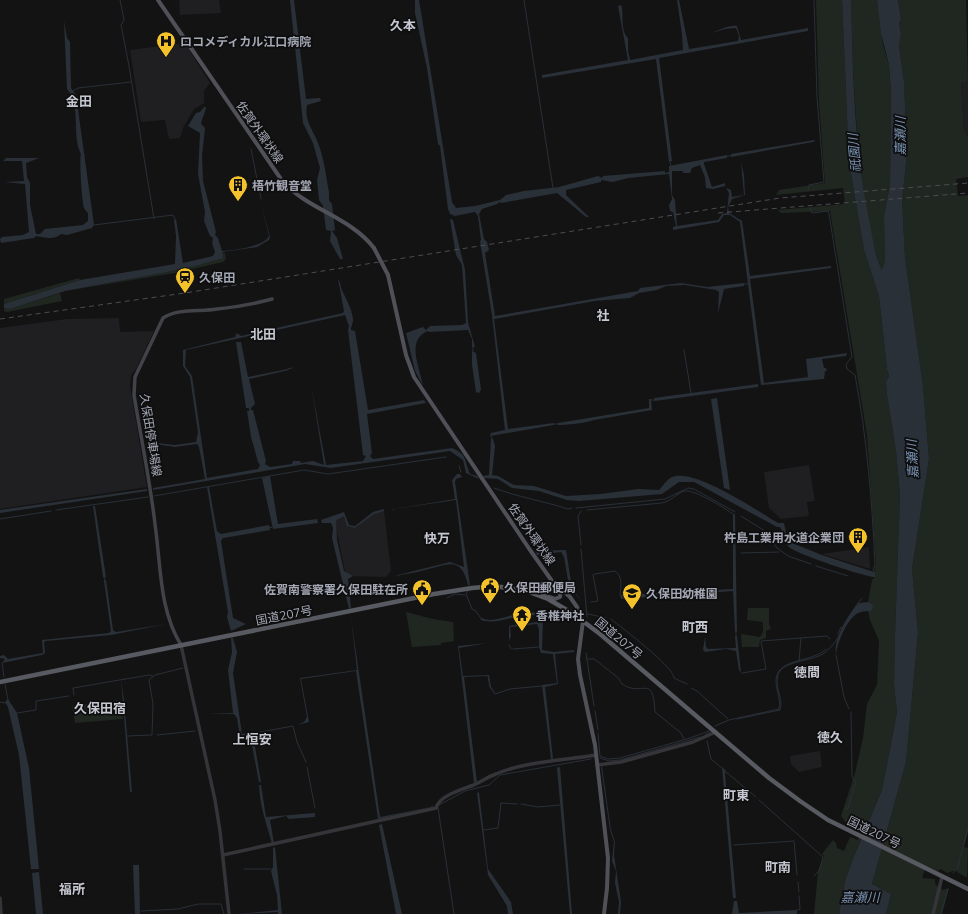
<svg xmlns="http://www.w3.org/2000/svg" width="968" height="914" font-family="Mulish,'Noto Sans JP',sans-serif">
<style>
.built{fill:#1f1f21}
.green{fill:#1f2720}
.water{fill:#293038;fill-rule:evenodd}
.lines{fill:none;stroke-linecap:round;stroke-linejoin:round}
.stream{stroke:#293038;stroke-width:1}
.tertiary{stroke:#343439;stroke-width:3.5}
.secondary{stroke:#424349;stroke-width:3.5}
.primary{stroke:#505158;stroke-width:4}
.trunk{stroke:#585a61;stroke-width:4.5}
.rail{stroke:#4b4c52;stroke-width:1;stroke-dasharray:5 4;stroke-linecap:butt}
.primary-bridge{stroke:#505158;stroke-width:4}
.labels{text-anchor:middle;dominant-baseline:central;stroke-width:3.5;stroke-linejoin:round;paint-order:stroke}
.poi-label{font-size:12px;font-weight:bold;fill:#a4a8b5;stroke:#0e0e0f;text-anchor:start}
.street-label{font-size:12px;fill:#a4a8b5;stroke:#0e0e0f}
.neighbourhood-label{font-size:13px;font-weight:bold;fill:#c5c7d1;stroke:#0e0e0f}
.water-label{font-size:13px;font-style:italic;fill:#7a92b1;stroke:#0e0e0f}
</style>
<rect width="100%" height="100%" fill="#131314"/>
<!-- built -->
<path class="built" d="M 179,0 L 219,0 L 221,13 L 180,15 Z
M 185,43 L 210,83 L 204,91 L 204,103 L 194,109 L 183,128 L 180,138 L 169,139 L 165,120 L 141,122 L 130,50 Z
M 968,81 L 968,136 L 964,131 L 961,82 Z
M 119,318 L 120,332 L 154,331 L 136,369 L 131,375 L 130,386 L 147,487 L 0,509 L 0,328 L 67,319 Z
M 809,465 L 815,501 L 807,502 L 809,516 L 780,519 L 779,517 L 769,508 L 764,472 Z
M 384,510 L 391,571 L 386,577 L 346,576 L 334,517 L 344,514 L 349,527 L 357,527 L 375,511 Z
M 869,547 L 870,569 L 822,554 Z
M 820,751 L 822,767 L 799,772 L 791,764 L 790,756 Z"/>
<!-- green -->
<path class="green" d="M 816,0 L 842,0 L 849,162 L 864,250 L 879,296 L 887,369 L 889,376 L 886,382 L 887,395 L 896,451 L 900,495 L 895,635 L 894,684 L 897,712 L 882,790 L 852,861 L 845,881 L 839,914 L 814,914 L 818,872 L 824,856 L 822,854 L 833,840 L 836,843 L 837,848 L 844,851 L 850,837 L 858,840 L 861,833 L 853,829 L 853,824 L 846,823 L 841,816 L 855,773 L 863,738 L 867,704 L 877,685 L 879,641 L 870,620 L 868,611 L 871,611 L 872,604 L 868,602 L 872,580 L 875,577 L 874,572 L 876,563 L 867,435 L 830,211 L 781,213 L 778,210 L 845,204 L 843,188 L 776,195 L 779,190 L 825,183 L 819,102 Z
M 851,0 L 877,0 L 883,45 L 889,65 L 891,92 L 890,185 L 884,216 L 885,261 L 882,271 C 868,233 863,192 859,152 C 854,101 852,51 851,0 Z
M 898,0 L 966,0 L 968,81 L 961,83 L 964,131 L 968,136 L 968,177 L 956,179 L 958,196 L 968,195 L 968,832 L 964,847 L 968,848 L 967,878 L 957,872 L 957,870 L 947,873 L 941,869 L 938,871 L 926,866 L 922,878 L 935,879 L 935,884 L 943,890 L 949,888 L 942,914 L 886,914 L 891,894 L 872,884 L 906,762 L 918,633 L 912,569 L 929,459 L 923,386 L 905,257 L 902,200 L 907,154 L 904,82 L 899,46 L 901,34 L 899,23 L 901,19 Z
M 222,252 L 225,253 L 226,259 L 223,262 L 175,273 L 65,291 L 173,271 C 180,267 187,268 194,266 C 204,264 212,260 222,259 Z
M 79,278 L 80,280 L 4,304 L 4,299 Z
M 60,293 L 62,301 L 7,312 L 4,311 L 4,308 L 10,309 Z
M 748,608 L 769,608 L 769,624 L 771,629 L 766,631 L 766,638 L 760,640 L 759,647 L 742,647 L 741,634 L 760,637 L 763,632 L 763,622 L 747,620 Z
M 406,612 L 433,619 L 453,622 L 454,641 L 441,643 L 441,645 L 412,647 Z
M 121,700 L 123,719 L 75,723 L 72,706 Z"/>
<!-- water -->
<path class="water" d="M 290,0 L 294,0 L 306,99 L 320,98 L 321,101 L 307,105 C 304,121 313,129 318,143 C 324,158 326,176 329,192 L 329,200 L 332,204 L 335,230 L 332,231 L 337,238 L 343,259 L 340,259 L 330,241 L 331,231 L 326,230 L 323,206 L 319,200 L 317,180 L 320,168 L 313,143 L 303,123 Z
M 415,0 L 419,0 L 452,202 L 456,208 L 475,206 L 500,200 L 506,195 L 524,191 L 559,187 L 598,176 L 602,178 L 603,176 L 665,171 L 665,173 L 669,172 L 669,166 L 727,155 L 727,158 L 704,162 L 704,164 L 712,187 L 725,183 L 725,186 L 713,189 L 706,188 L 705,177 L 700,165 L 692,168 L 690,173 L 684,173 L 682,171 L 672,171 L 672,195 L 675,200 L 677,226 L 718,220 L 722,214 L 727,213 L 729,193 L 726,188 L 731,190 L 732,197 L 744,195 L 741,162 L 744,175 L 745,195 L 732,199 L 728,207 L 729,213 L 742,221 L 750,276 L 831,266 L 831,268 L 750,279 L 764,383 L 808,377 L 806,359 L 847,353 L 846,356 L 822,359 L 824,368 L 826,368 L 827,371 L 825,371 L 824,379 L 761,385 L 740,222 L 730,215 L 724,215 L 719,222 L 673,230 L 673,227 L 676,226 L 673,212 L 670,211 L 669,205 L 672,199 L 669,174 L 628,178 L 613,182 L 601,180 L 601,182 L 566,190 L 566,195 L 589,217 L 586,217 L 557,193 L 501,203 L 500,202 L 497,204 L 482,209 L 479,214 L 484,239 L 487,242 L 489,250 L 485,253 L 495,316 L 638,291 L 640,288 L 681,283 L 707,287 L 744,283 L 744,286 L 724,289 L 718,313 L 719,292 L 716,290 L 685,285 L 666,286 L 657,290 L 639,293 L 630,298 L 595,301 L 494,319 L 508,429 L 554,423 L 554,425 L 490,436 L 491,433 L 505,430 L 492,315 L 480,241 L 481,240 L 478,216 L 475,212 L 455,216 L 450,214 L 448,209 L 440,146 L 438,144 L 427,68 L 415,13 Z
M 677,0 L 679,0 L 689,49 L 738,41 L 739,36 L 736,28 L 725,29 L 712,33 C 720,30 728,25 737,26 L 741,40 L 808,28 L 808,31 L 659,58 L 672,161 L 669,162 L 656,59 L 542,78 L 542,75 L 628,60 L 618,6 L 620,5 L 622,7 C 623,16 621,32 628,38 L 628,51 L 630,60 L 683,50 L 682,34 Z
M 842,0 L 851,0 C 853,72 854,144 868,214 C 872,233 874,253 882,270 L 885,261 L 884,216 L 890,185 L 891,92 L 889,65 L 881,33 L 877,0 L 898,0 L 901,19 L 899,23 L 901,34 L 899,46 L 904,82 L 907,154 L 902,200 L 905,257 L 923,386 L 929,459 L 912,569 L 918,633 L 906,762 L 872,884 L 891,894 L 886,914 L 839,914 L 845,881 L 852,861 L 882,790 L 897,712 L 894,684 L 895,635 L 900,495 L 896,451 L 887,395 L 886,382 L 889,376 L 887,369 L 879,296 L 864,250 L 849,162 Z
M 64,21 L 67,38 L 70,42 L 71,88 L 76,95 L 94,225 L 92,228 L 67,235 L 61,234 C 53,241 44,237 36,236 L 34,238 L 1,243 L 0,239 L 2,237 L 23,235 L 29,232 L 25,184 L 4,182 L 24,181 L 22,161 L 3,161 L 6,158 L 39,158 L 26,163 L 27,177 L 30,183 L 30,205 L 36,234 L 40,234 L 45,229 L 83,225 L 88,221 L 88,213 C 86,211 85,210 84,208 C 82,202 79,158 81,154 C 71,135 82,106 67,89 Z
M 204,107 L 206,107 C 205,114 202,118 201,124 L 205,128 L 202,156 L 203,181 L 216,232 L 215,235 L 218,238 L 222,251 C 233,250 264,247 269,236 L 260,199 L 270,237 L 269,240 L 257,247 L 222,252 L 223,259 C 212,260 204,264 195,266 C 187,268 180,267 173,271 L 65,291 L 10,309 L 4,308 L 4,304 L 80,280 L 175,264 L 176,236 L 174,220 L 176,219 L 183,263 L 213,256 L 215,252 L 212,243 L 213,238 L 210,236 L 204,221 L 205,212 L 198,174 L 200,133 L 188,126 L 196,113 L 200,112 Z
M 814,140 L 815,141 L 813,142 L 731,157 L 731,154 Z
M 450,219 L 453,220 L 465,270 L 468,322 L 475,347 L 472,347 L 472,339 L 468,330 L 429,332 L 428,331 C 406,340 419,365 423,386 L 415,371 L 406,333 L 423,327 L 426,330 L 430,326 L 462,325 L 466,323 L 462,265 L 456,255 Z
M 338,279 C 341,282 340,286 342,290 C 346,299 352,309 353,319 C 353,325 351,325 351,330 L 355,331 L 368,410 L 424,400 L 426,403 L 367,414 L 372,453 L 370,456 L 373,459 L 452,448 C 468,455 464,460 470,474 L 477,476 L 479,479 L 466,473 L 463,460 L 450,451 L 331,468 L 305,464 L 153,490 L 153,488 L 205,479 L 199,447 L 197,444 L 175,447 L 148,443 L 149,442 L 175,445 L 196,442 L 198,432 L 190,377 L 183,366 L 183,350 L 235,337 L 237,333 L 241,336 L 343,313 L 344,311 ZM 345,315 L 349,326 L 348,330 L 363,455 L 366,456 L 363,461 L 326,465 L 311,384 L 324,465 L 313,461 L 301,463 L 300,461 L 293,461 L 292,464 L 270,467 L 265,464 L 266,461 L 253,410 L 251,410 L 251,408 L 255,404 L 249,379 L 289,370 L 288,369 L 248,377 L 241,342 L 236,342 L 246,408 L 249,408 L 249,411 L 247,411 L 251,437 L 258,462 L 260,465 L 258,469 L 207,478 L 192,376 L 185,366 L 186,350 Z
M 472,351 L 476,353 L 481,390 L 479,393 L 476,392 L 472,365 Z
M 758,384 L 758,387 L 655,401 L 654,398 Z
M 717,398 L 730,490 L 724,488 L 711,399 Z
M 649,399 L 651,399 L 652,410 L 594,420 C 587,423 566,425 558,425 L 558,423 L 649,408 Z
M 491,439 L 493,439 L 495,446 L 492,475 L 498,476 L 514,485 L 534,486 L 566,496 L 601,494 L 638,489 L 659,490 C 663,486 666,480 672,477 C 695,468 756,510 778,523 L 784,523 L 787,538 L 792,543 L 822,555 L 874,572 L 875,573 L 875,577 C 865,577 796,554 789,547 C 783,541 785,534 780,527 L 777,527 L 694,482 L 679,482 L 662,494 L 579,501 L 567,500 L 539,491 L 512,488 L 498,479 L 484,478 L 483,476 L 489,475 Z
M 457,474 L 460,474 L 462,477 L 456,479 L 455,482 L 470,585 L 468,585 C 461,555 447,565 425,570 C 415,573 404,574 394,576 L 450,562 L 464,567 L 456,500 L 388,510 L 455,499 L 452,480 Z
M 270,476 L 278,524 L 317,519 L 318,523 L 273,529 L 262,478 Z
M 207,487 L 209,487 L 217,531 L 221,534 L 269,525 L 270,530 L 223,538 L 221,541 L 233,618 L 246,624 L 231,631 L 227,617 L 228,612 Z
M 147,489 L 147,491 L 0,513 L 0,510 Z
M 93,506 L 95,506 L 106,577 L 103,577 Z
M 384,509 L 384,511 L 374,514 L 355,528 L 347,526 L 344,516 L 336,520 L 337,540 L 344,571 L 353,576 L 348,579 L 351,608 L 349,609 L 332,538 L 333,528 L 331,523 L 322,523 L 321,520 L 344,512 L 349,525 L 355,526 L 373,512 Z
M 735,514 L 737,632 L 735,632 L 733,591 L 621,599 L 620,595 L 733,589 L 733,515 Z
M 566,550 L 572,588 L 582,602 L 569,586 L 564,557 L 561,552 L 537,555 L 535,551 Z
M 106,580 L 113,630 L 116,632 L 166,624 L 111,635 L 46,641 L 44,642 L 45,653 L 42,655 L 2,663 L 5,659 L 0,658 L 0,656 L 4,655 L 8,659 L 43,653 L 42,640 L 109,633 L 111,631 L 104,581 Z
M 868,602 L 872,604 L 873,608 L 871,611 C 868,611 864,611 861,612 C 848,615 837,643 836,655 C 833,639 848,614 859,603 Z
M 553,610 L 555,612 L 541,616 L 541,619 L 543,619 L 542,650 L 554,652 L 574,650 L 574,652 L 555,654 L 558,684 L 545,687 L 553,759 L 551,759 L 542,685 L 557,683 L 553,654 L 541,653 L 539,647 L 539,629 L 537,624 L 510,627 L 511,636 L 509,641 L 509,626 L 537,622 L 539,616 C 519,611 499,626 481,620 L 480,617 C 492,625 509,614 522,613 C 533,612 542,613 553,610 Z
M 351,618 L 380,817 L 431,807 L 433,804 L 432,807 L 378,819 L 356,671 L 301,679 L 309,722 L 297,725 L 304,722 L 307,717 L 300,678 L 357,670 Z
M 735,636 L 737,636 L 741,673 L 739,670 L 736,651 L 726,649 L 705,652 L 703,650 L 705,637 L 706,647 L 708,649 L 736,648 Z
M 231,638 L 233,638 L 237,652 L 233,673 L 242,734 L 254,732 L 255,734 L 253,735 L 261,782 L 259,782 L 250,735 L 240,737 L 237,718 L 234,714 L 208,714 L 233,713 L 228,670 L 232,652 Z
M 487,643 L 459,648 L 463,676 L 489,675 L 491,687 L 498,695 L 490,687 L 488,676 L 464,677 L 477,782 L 474,783 L 458,646 Z
M 121,679 L 124,700 L 132,792 L 130,792 Z
M 8,699 L 17,713 L 29,768 L 39,869 L 31,869 L 19,755 L 8,707 L 5,702 Z
M 602,766 L 611,830 L 615,842 L 614,855 L 621,902 L 620,914 L 618,914 L 619,902 L 615,883 L 616,871 L 612,861 L 614,842 L 610,830 L 601,767 Z
M 560,767 L 572,914 L 570,914 L 557,768 L 552,769 Z
M 722,767 L 726,771 L 725,774 L 736,898 L 733,898 Z
M 259,785 L 261,785 L 266,817 L 315,813 L 315,817 L 289,819 L 286,816 L 270,820 L 274,843 L 272,844 C 266,821 260,808 259,785 Z
M 479,792 L 488,869 L 511,902 L 513,914 L 508,914 L 507,906 L 488,875 L 477,793 Z
M 382,824 L 402,914 L 396,914 L 379,825 Z
M 275,847 L 282,914 L 278,914 L 278,912 L 238,914 L 278,910 L 277,895 L 271,871 L 273,867 L 273,848 Z
M 133,865 L 139,865 L 140,914 L 135,914 Z
M 39,872 L 43,914 L 36,914 L 32,873 Z
M 734,901 L 737,901 L 739,913 L 797,910 L 797,914 L 732,914 Z"/>
<g class="lines">
<!-- stream -->
<path class="stream" d="M 120,0 L 124,20 L 121,25 L 129,66 L 154,219
M 524,0 L 553,188
M 73,91 L 78,88 L 131,82
M 251,149 L 261,199
M 727,156 L 731,156
M 670,162 L 671,166
M 808,190 L 809,185 L 824,182 L 817,97 L 814,0
M 810,208 L 812,213 L 828,211 L 829,214 L 852,357 L 846,364 L 847,369 L 855,375 C 867,438 872,501 875,564 L 873,571
M 94,225 L 173,215 L 175,219
M 744,284 L 748,284
M 473,347 L 473,351
M 684,350 L 691,393
M 288,369 L 292,368
M 651,400 L 655,400
M 554,424 L 558,424
M 491,436 L 492,439
M 459,466 L 461,472
M 494,488 C 518,497 543,501 568,509 L 572,508
M 154,496 L 304,470 L 328,474 L 446,457
M 576,508 L 665,499 L 688,488 L 694,489 L 735,512
M 56,510 L 148,497
M 587,510 L 662,503 C 671,501 676,494 684,491 C 694,489 725,508 734,515
M 581,511 L 578,516 L 581,545
M 741,516 L 765,531 L 777,548 L 788,556 L 811,564
M 0,519 L 51,511
M 269,528 L 272,527
M 581,549 L 587,617
M 741,553 L 779,552
M 816,566 L 848,576
M 104,577 L 105,581
M 468,591 L 466,594 L 472,609 L 476,611 L 480,617
M 447,598 L 455,594 L 465,595
M 591,602 L 598,601 L 593,575 L 595,574 L 615,571 C 623,577 621,586 620,595
M 588,614 L 606,618
M 611,619 C 622,628 673,666 674,678 L 687,684
M 736,632 L 736,636
M 838,634 L 841,627
M 509,645 L 511,649
M 513,649 L 539,647
M 586,653 L 594,706
M 836,655 L 844,697 L 849,709
M 587,659 L 594,659 L 597,661 C 604,667 613,673 619,679 C 620,681 621,683 622,684 C 642,698 653,672 655,712 L 681,733 L 684,739
M 799,661 L 801,638
M 2,663 L 4,677
M 742,673 L 766,669 L 761,641 L 827,636 L 830,639
M 488,676 L 490,687 L 495,694 L 510,689 L 542,686
M 5,684 L 8,700
M 691,688 L 697,691 L 728,719
M 74,695 L 73,688 L 149,675 L 153,676
M 0,702 L 5,703
M 595,711 L 598,730
M 17,713 L 36,710 L 36,701 L 69,696
M 737,719 L 780,710 C 784,698 772,683 780,671 C 787,661 811,661 823,654 C 842,641 847,614 862,598
M 715,726 L 729,720 L 779,709 C 782,698 773,686 777,675 C 783,658 813,662 826,649
M 255,733 L 293,726 L 297,742 L 306,762
M 598,733 L 600,756 L 608,759 L 620,758 L 690,738 L 709,731
M 157,735 L 195,731
M 705,735 L 710,732
M 127,736 L 152,735 L 153,704 L 149,680 L 155,675 L 183,668
M 707,741 L 711,759 L 722,768
M 600,758 L 609,761 L 620,760 L 700,737
M 307,767 L 315,808
M 726,772 L 756,797
M 759,800 L 823,857 L 819,871 L 814,876
M 521,804 L 538,807 L 560,805
M 439,805 L 465,791 L 489,785 L 500,775 L 591,759
M 438,808 L 454,914
M 845,809 L 848,808 L 856,782 L 853,779 L 852,775 L 851,712
M 484,830 L 498,828 L 501,803 L 517,804
M 734,845 L 794,841 L 797,875
M 244,869 L 271,869
M 953,873 L 957,869 L 968,828
M 798,882 L 799,892
M 797,910 L 800,909 L 799,896
M 141,911 L 178,909 L 198,904 L 221,904 L 224,914
M 941,914 L 948,889"/>
<!-- tertiary -->
<path class="tertiary" d="M 181,645 L 215,800 L 220,831 L 229,914
M 597,765 L 621,762 L 693,742 L 716,732
M 223,855 L 436,808 C 439,796 460,790 471,786 C 480,783 487,777 496,774 C 523,762 566,760 596,755
M 0,898 L 1,914
M 933,914 L 942,877"/>
<!-- secondary -->
<path class="secondary" d="M 181,645 C 159,609 161,566 155,524 C 150,481 141,438 134,395 L 135,377 L 163,318 C 178,308 200,312 217,309 C 236,307 254,304 272,299"/>
<!-- primary -->
<path class="primary" d="M 158,0 L 283,182 C 309,210 350,217 374,248
M 388,275 L 406,355 L 414,377 L 530,550 L 552,581 L 570,597 L 577,607 L 583,621 L 578,659 L 580,675 L 595,745 L 608,858 L 607,888 L 604,914
M 531,591 L 555,599 L 560,597 L 561,590"/>
<!-- trunk -->
<path class="trunk" d="M 0,682 L 434,594 L 472,588 L 495,586 L 526,591 L 548,599 L 572,613 L 600,634 L 769,778 L 800,801 L 828,820 L 968,889"/>
<!-- rail -->
<path class="rail" d="M 718,213 L 968,193
M 0,319 L 185,293 L 780,198 L 968,183"/>
<!-- primary-bridge -->
<path class="primary-bridge" d="M 374,248 L 388,275"/>
</g>
<!-- icons -->
<defs>
<symbol id="hospital-pin" viewBox="-11 -11 22 30"><path d="M0 17L-7.5 6A9.5 9.5 0 1 1 7.5 6Z" fill="#f4c22b" stroke="#0e0e0f"/><path d="M-5-5h3v3.5h4V-5h3V5h-3V1.5h-4V5h-3Z" fill="#111"/></symbol>
<symbol id="building-pin" viewBox="-11 -11 22 30"><path d="M0 17L-7.5 6A9.5 9.5 0 1 1 7.5 6Z" fill="#f4c22b" stroke="#0e0e0f"/><path d="M-4-6H4V6H1V3H-1V6H-4ZM-2.5-4.3h1.7v1.8h-1.7ZM.8-4.3h1.7v1.8H.8ZM-2.5-1h1.7V.8h-1.7ZM.8-1h1.7V.8H.8Z" fill="#111"/></symbol>
<symbol id="station-pin" viewBox="-11 -11 22 30"><path d="M0 17L-7.5 6A9.5 9.5 0 1 1 7.5 6Z" fill="#f4c22b" stroke="#0e0e0f"/><path d="M-3-6H3Q5-6 5-4V2Q5 4 3 4L4.5 6H3L1.5 4h-3L-3 6H-4.5L-3 4Q-5 4-5 2V-4Q-5-6-3-6ZM-3.5-4v3h7v-3ZM-3.5 1v1.5H-2V1ZM2 1v1.5H3.5V1Z" fill="#111"/></symbol>
<symbol id="civic-pin" viewBox="-11 -11 22 30"><path d="M0 17L-7.5 6A9.5 9.5 0 1 1 7.5 6Z" fill="#f4c22b" stroke="#0e0e0f"/><path d="M-.6-6.5H3V-4.5H.6V-3L4-1V1h2V6H-6V1h2V-1L-.6-3ZM-1.2 2.5V6h2.4V2.5Z" fill="#111"/></symbol>
<symbol id="school-pin" viewBox="-11 -11 22 30"><path d="M0 17L-7.5 6A9.5 9.5 0 1 1 7.5 6Z" fill="#f4c22b" stroke="#0e0e0f"/><path d="M0-5L7-2L0 1L-7-2ZM-4 1L0 2.5L4 1V4Q0 6-4 4Z" fill="#111"/></symbol>
<symbol id="temple-pin" viewBox="-11 -11 22 30"><path d="M0 17L-7.5 6A9.5 9.5 0 1 1 7.5 6Z" fill="#f4c22b" stroke="#0e0e0f"/><path d="M0-6L5-2H3V0L6.5 2.5H4V6H1.5V3h-3V6H-4V2.5H-6.5L-3 0V-2H-5Z" fill="#111"/></symbol>
</defs>
<g fill-rule="evenodd">
<use href="#hospital-pin" x="155" y="30" width="22" height="30"/>
<use href="#building-pin" x="227" y="174" width="22" height="30"/>
<use href="#station-pin" x="174" y="266" width="22" height="30"/>
<use href="#building-pin" x="847" y="526" width="22" height="30"/>
<use href="#civic-pin" x="479" y="576" width="22" height="30"/>
<use href="#civic-pin" x="411" y="578" width="22" height="30"/>
<use href="#school-pin" x="621" y="582" width="22" height="30"/>
<use href="#temple-pin" x="511" y="604" width="22" height="30"/>
</g>
<g class="labels">
<!-- poi labels -->
<g class="poi-label">
<text x="180" y="41">ロコメディカル江口病院</text>
<text x="252" y="185">梧竹観音堂</text>
<text x="199" y="277">久保田</text>
<text x="844" y="537" text-anchor="end">杵島工業用水道企業団</text>
<text x="504" y="587">久保田郵便局</text>
<text x="408" y="589" text-anchor="end">佐賀南警察署久保田駐在所</text>
<text x="646" y="593">久保田幼稚園</text>
<text x="536" y="615">香椎神社</text>
</g>
<!-- street labels -->
<g class="street-label">
<text transform="translate(260 132) rotate(55)">佐賀外環状線</text>
<text transform="translate(151 435) rotate(81)">久保田停車場線</text>
<text transform="translate(532 534) rotate(55)">佐賀外環状線</text>
<text transform="translate(284 615) rotate(-11)">国道207号</text>
<text transform="translate(619 638) rotate(40)">国道207号</text>
<text transform="translate(874 832) rotate(26)">国道207号</text>
</g>
<!-- neighbourhood labels -->
<g class="neighbourhood-label">
<text x="403" y="25">久本</text>
<text x="79" y="101">金田</text>
<text x="603" y="315">社</text>
<text x="263" y="334">北田</text>
<text x="437" y="538">快万</text>
<text x="695" y="627">町西</text>
<text x="807" y="672">徳間</text>
<text x="100" y="708">久保田宿</text>
<text x="830" y="737">徳久</text>
<text x="252" y="739">上恒安</text>
<text x="736" y="795">町東</text>
<text x="778" y="867">町南</text>
<text x="72" y="889">福所</text>
</g>
<!-- water labels -->
<g class="water-label">
<text transform="translate(900 136) rotate(-90)">嘉瀬川</text>
<text transform="translate(854 153) rotate(-95)">祇園川</text>
<text transform="translate(912 459) rotate(-93)">嘉瀬川</text>
<text x="860" y="897">嘉瀬川</text>
</g>
</g>
</svg>
